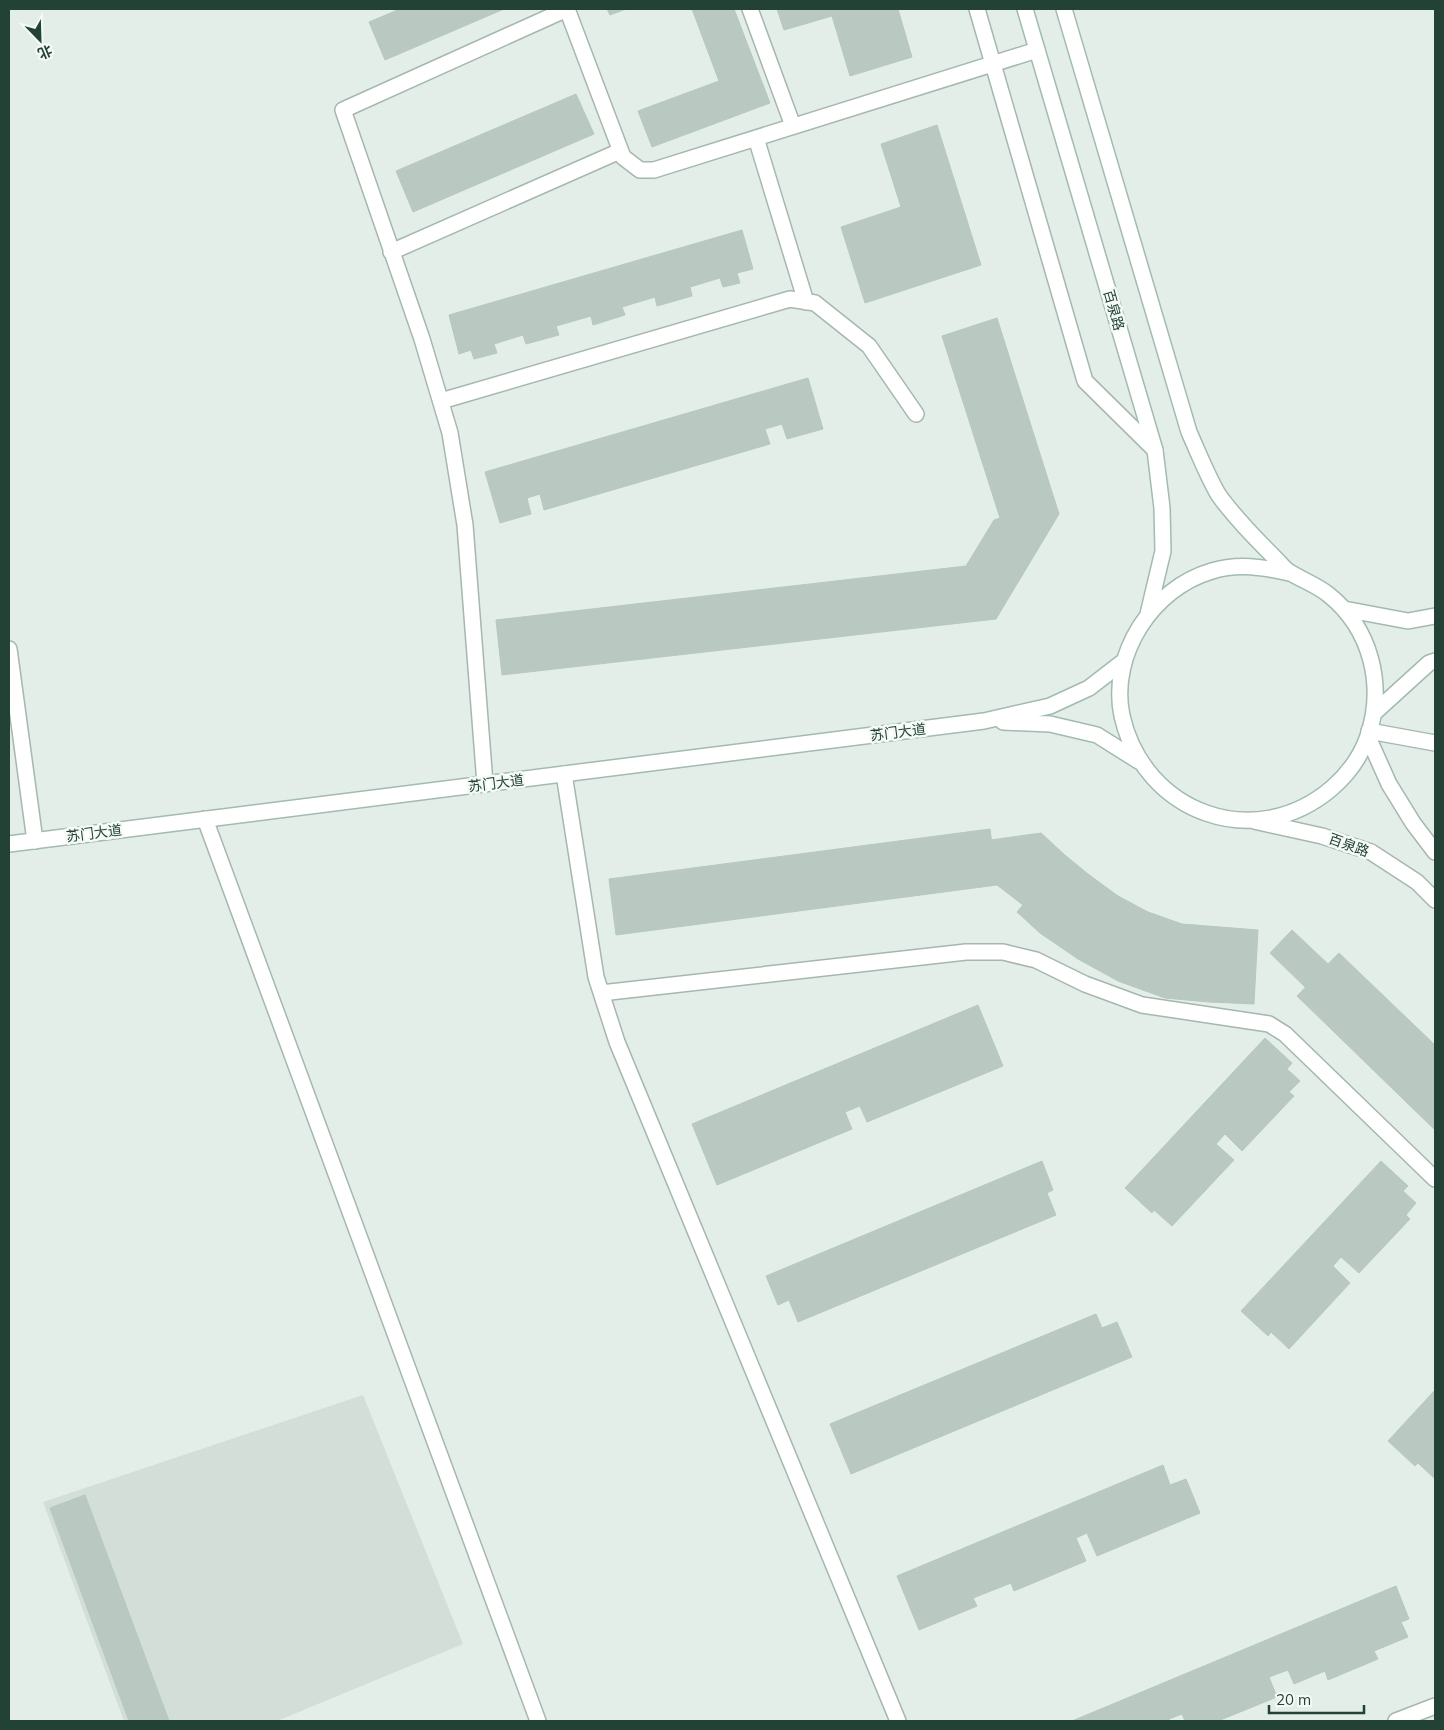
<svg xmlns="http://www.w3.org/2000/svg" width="1444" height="1730" font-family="Mulish,'Noto Sans SC',sans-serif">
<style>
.built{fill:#d2ded7}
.building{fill:#b9c9c1;stroke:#b5c9be}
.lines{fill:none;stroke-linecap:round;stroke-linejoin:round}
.service-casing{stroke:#a6b7af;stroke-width:18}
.minor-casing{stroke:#a6b7af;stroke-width:18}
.tertiary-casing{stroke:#a6b7af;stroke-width:18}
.secondary-casing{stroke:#a1bbaf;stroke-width:18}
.service{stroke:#fff;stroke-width:15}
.minor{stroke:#fff;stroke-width:15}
.tertiary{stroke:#fff;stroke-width:15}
.secondary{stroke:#fff;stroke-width:15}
.labels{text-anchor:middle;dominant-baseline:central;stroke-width:5;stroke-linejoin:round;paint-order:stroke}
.street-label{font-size:14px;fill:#214235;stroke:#f5faf7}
</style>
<rect width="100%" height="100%" fill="#e4eee8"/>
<!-- built -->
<path class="built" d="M 363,1395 L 463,1644 L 277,1721 L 124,1721 L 43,1502 Z"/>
<!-- building -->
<path class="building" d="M 400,9 L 504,9 L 385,60 L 369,22 Z
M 607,9 L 626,9 L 610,15 Z
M 692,9 L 734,9 L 770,103 L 652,147 L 638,111 L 719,81 Z
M 777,9 L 898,9 L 912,57 L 850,76 L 832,16 L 784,30 Z
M 576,94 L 594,134 L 413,212 L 396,171 Z
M 937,125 L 981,265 L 865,303 L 841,227 L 901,207 L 881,144 Z
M 742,230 L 753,269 L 737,273 L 740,283 L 723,287 L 720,278 L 690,287 L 692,296 L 657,306 L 655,297 L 622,307 L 625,315 L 593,325 L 591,316 L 556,326 L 559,335 L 526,344 L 523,335 L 494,344 L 497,353 L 474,359 L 471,350 L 459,354 L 449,315 Z
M 997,318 L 1059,514 L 996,619 L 502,675 L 496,620 L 966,566 L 994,520 L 1000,518 L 942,336 Z
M 808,378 L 823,429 L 787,439 L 782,424 L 765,429 L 770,444 L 544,510 L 540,494 L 527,498 L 531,514 L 500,523 L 485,472 Z
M 990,829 L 997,885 L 616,935 L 609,879 Z
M 1041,833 L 1066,856 L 1023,905 L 997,885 L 991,840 Z
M 1066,856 L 1088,874 L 1118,896 L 1148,912 L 1182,924 L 1258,930 L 1254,1004 L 1209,1002 L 1165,998 L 1118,981 L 1078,959 L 1040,933 L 1017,912 Z
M 1292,930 L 1328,964 L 1305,987 L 1270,953 Z
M 1339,953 L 1435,1045 L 1435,1130 L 1297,996 Z
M 978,1005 L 1003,1066 L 867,1122 L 860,1106 L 845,1112 L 852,1129 L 717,1185 L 692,1124 Z
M 1265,1038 L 1292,1063 L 1287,1069 L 1300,1081 L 1289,1092 L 1294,1096 L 1242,1151 L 1225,1134 L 1216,1144 L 1234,1160 L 1172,1226 L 1154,1210 L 1152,1213 L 1125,1188 Z
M 1042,1161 L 1053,1190 L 1047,1193 L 1056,1215 L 798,1322 L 789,1300 L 778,1305 L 766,1276 Z
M 1381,1161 L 1408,1186 L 1403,1191 L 1416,1203 L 1406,1215 L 1410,1219 L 1359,1273 L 1341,1257 L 1333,1266 L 1350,1283 L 1289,1349 L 1271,1332 L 1268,1336 L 1241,1311 Z
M 1096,1314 L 1102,1328 L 1117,1322 L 1132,1357 L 851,1474 L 830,1424 Z
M 1435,1390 L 1435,1477 L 1434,1478 L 1418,1463 L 1415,1466 L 1388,1441 Z
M 1163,1465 L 1170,1485 L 1186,1479 L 1200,1513 L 1097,1556 L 1087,1533 L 1076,1538 L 1086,1561 L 1014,1591 L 1011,1583 L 973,1598 L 977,1606 L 919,1630 L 897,1576 Z
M 85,1495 L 169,1721 L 129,1721 L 50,1508 Z
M 1396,1586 L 1409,1619 L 1401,1622 L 1408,1637 L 1374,1651 L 1378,1659 L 1328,1680 L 1325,1671 L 1294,1684 L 1288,1670 L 1269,1677 L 1277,1697 L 1218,1721 L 1185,1721 L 1182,1714 L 1169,1719 L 1170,1721 L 1072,1721 Z"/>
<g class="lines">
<defs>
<path id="service" d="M 567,9 L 623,157 L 640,170 L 654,170 L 1037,50
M 750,9 L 793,126
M 756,138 L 806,302
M 391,252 L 620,151
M 441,401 L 790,299 L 815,303 L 869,346 L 916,414
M 9,649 L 35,841
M 564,774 L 596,977 L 617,1042 L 898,1721
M 485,784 L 465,525 L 450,433 L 422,339 L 343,110 L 567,9
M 601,993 L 966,952 L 1003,952 L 1036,960 L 1085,984 L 1142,1005 L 1269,1024 L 1285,1034 L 1435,1179
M 1396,1721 L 1435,1706"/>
<path id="minor" d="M 977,9 L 1085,381 L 1155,450
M 1369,731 L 1435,743"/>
<path id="tertiary" d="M 1368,737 L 1389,784 L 1413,823 L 1435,852
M 205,819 L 538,1721
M 1254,821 L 1322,836 L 1371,852 L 1417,882 L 1435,900"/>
<path id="secondary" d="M 1025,9 L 1155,450 L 1162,508 L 1163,551 L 1148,614
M 1064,9 L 1189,432 C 1198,452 1207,475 1218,494 C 1226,506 1237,518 1246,528 C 1256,539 1266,549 1277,560 C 1281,564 1285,570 1291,573 C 1304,581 1317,585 1329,595 C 1371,629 1385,685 1368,736 C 1361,756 1347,775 1332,788 C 1255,854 1144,813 1122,716 C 1109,654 1153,588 1212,571 C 1238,563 1263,567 1289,573
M 1344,609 L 1408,621 L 1435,616
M 1374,713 L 1429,663 L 1435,661
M 1003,722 L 1050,724 L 1097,735 L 1140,762
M 9,844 L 984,721 L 1050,706 L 1089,688 L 1124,661"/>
</defs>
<!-- service casing -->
<use href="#service" class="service-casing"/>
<!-- minor casing -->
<use href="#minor" class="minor-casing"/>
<!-- tertiary casing -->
<use href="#tertiary" class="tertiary-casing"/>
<!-- secondary casing -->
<use href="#secondary" class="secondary-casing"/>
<!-- service -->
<use href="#service" class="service"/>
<!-- minor -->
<use href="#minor" class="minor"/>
<!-- tertiary -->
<use href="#tertiary" class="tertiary"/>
<!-- secondary -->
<use href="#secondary" class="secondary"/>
</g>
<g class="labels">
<!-- street labels -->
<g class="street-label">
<text transform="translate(1114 310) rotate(74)">百泉路</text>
<text transform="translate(898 732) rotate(-7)">苏门大道</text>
<text transform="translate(496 783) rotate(-7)">苏门大道</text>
<text transform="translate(94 833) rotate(-7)">苏门大道</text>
<text transform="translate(1349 845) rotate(20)">百泉路</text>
</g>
</g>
<!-- border -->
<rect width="1444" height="1730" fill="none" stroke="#214235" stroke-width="20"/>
<!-- north arrow -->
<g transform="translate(40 40) rotate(157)" stroke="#f5faf7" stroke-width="4" paint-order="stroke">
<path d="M0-4L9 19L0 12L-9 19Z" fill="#214235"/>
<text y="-8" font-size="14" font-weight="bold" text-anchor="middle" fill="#214235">北</text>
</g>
<!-- scale -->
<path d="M1269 1705v8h95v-8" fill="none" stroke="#214235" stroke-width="2.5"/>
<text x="1276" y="1705" font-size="15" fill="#214235" stroke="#f5faf7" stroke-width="4" paint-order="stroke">20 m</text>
</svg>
